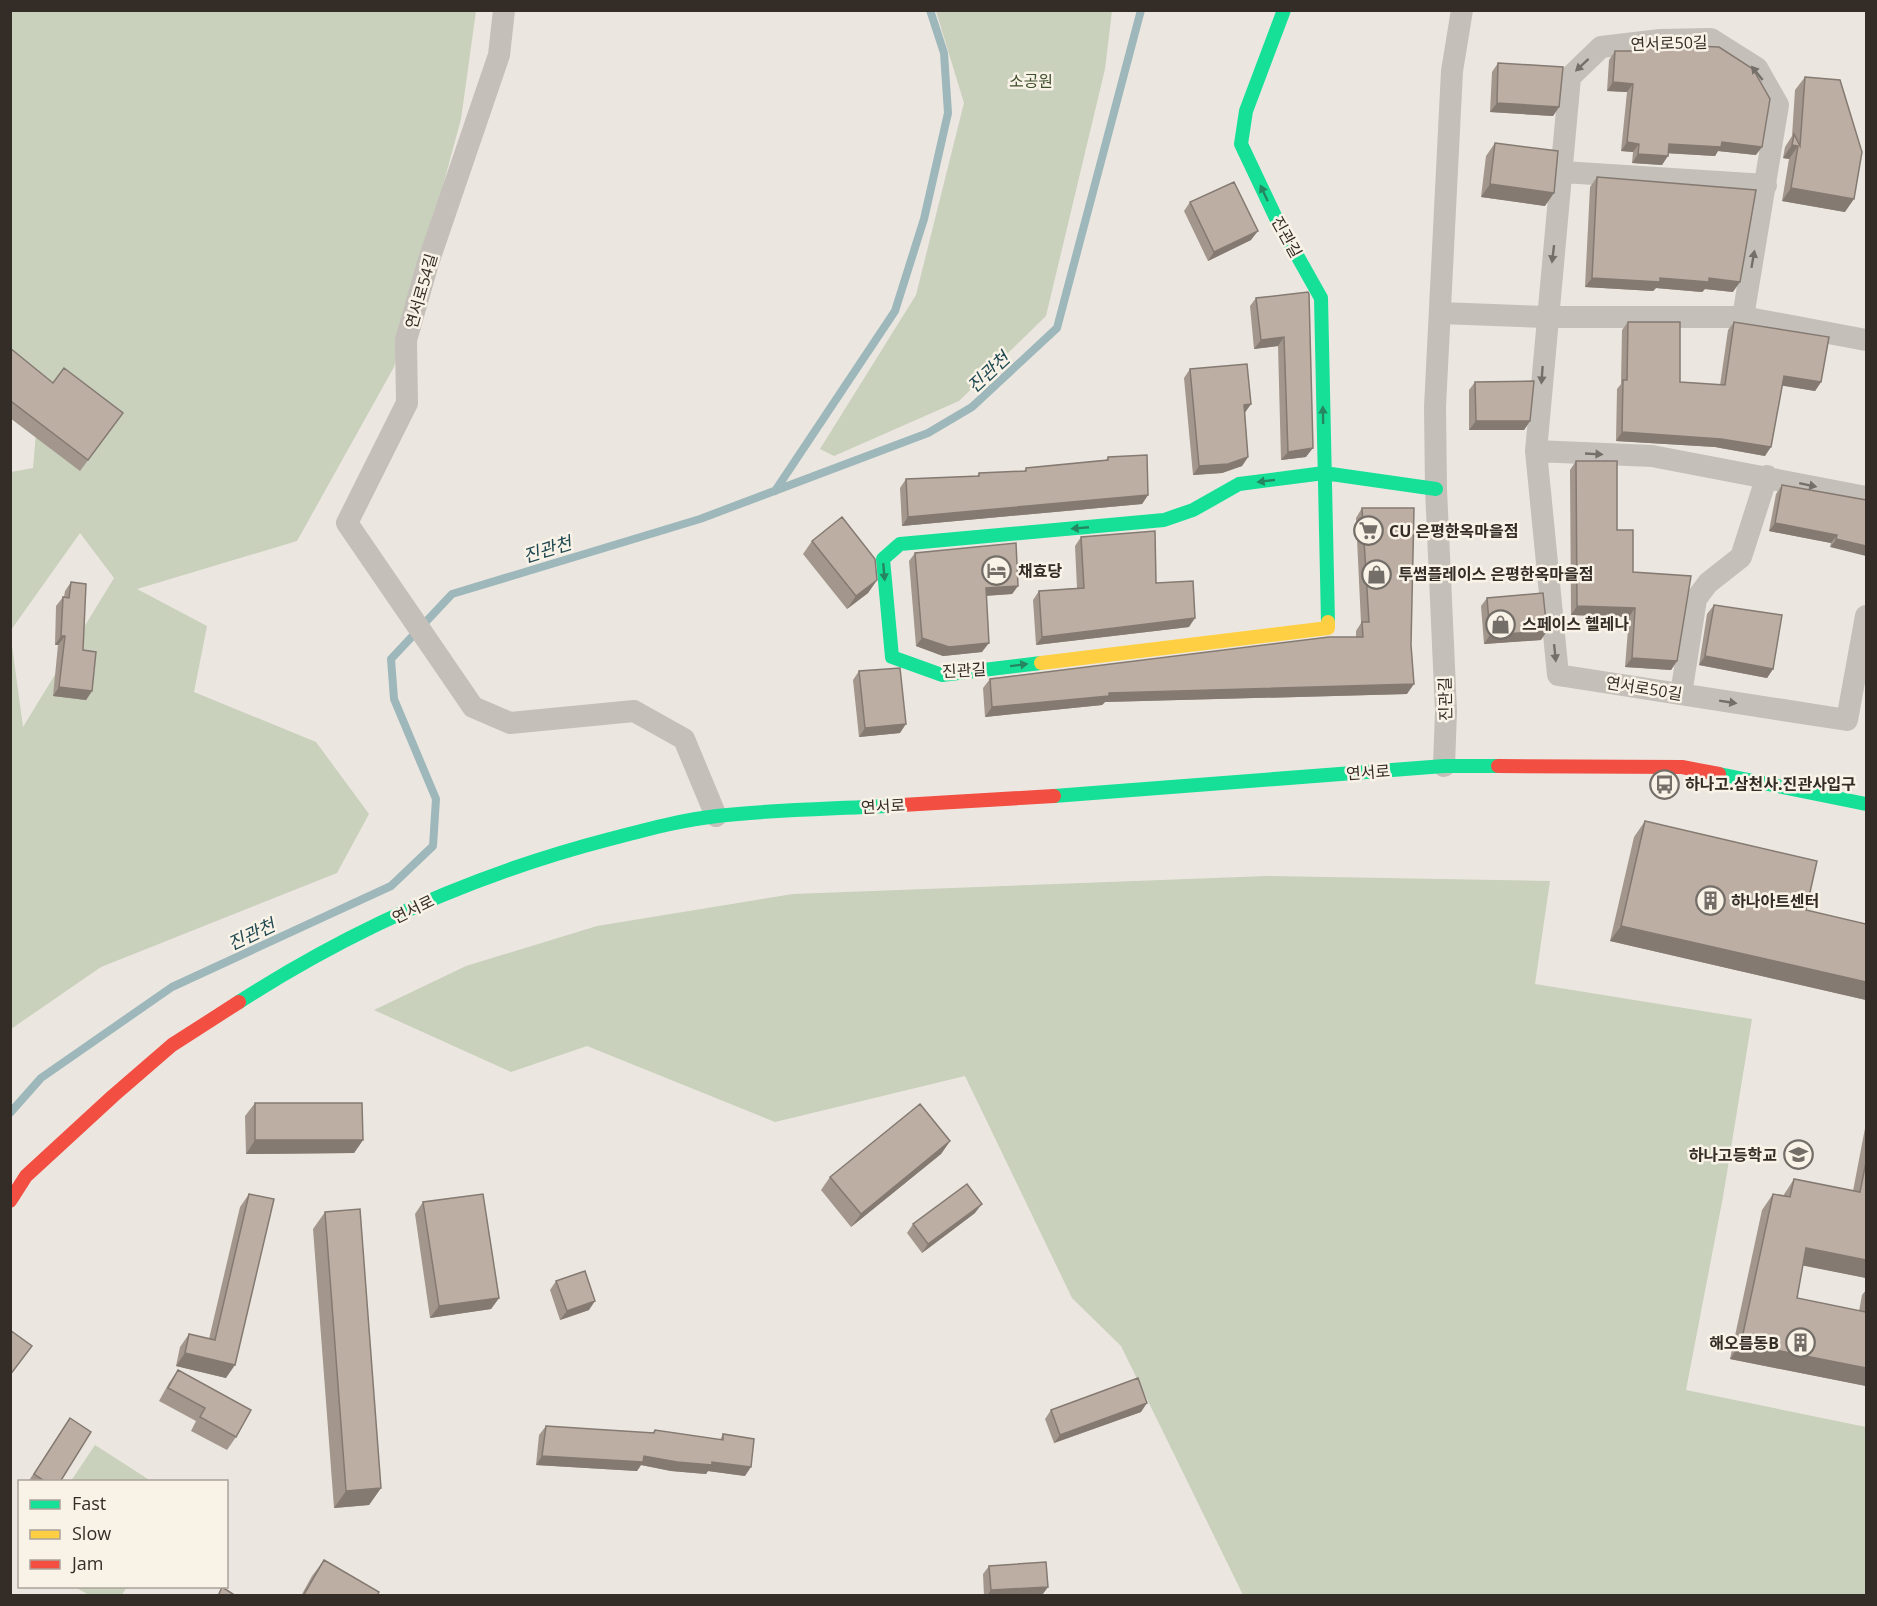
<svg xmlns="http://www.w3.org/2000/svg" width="1877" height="1606" font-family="'Open Sans','Noto Sans KR',sans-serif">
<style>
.green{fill:#c9d0bb}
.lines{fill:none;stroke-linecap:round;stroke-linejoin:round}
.stream{stroke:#9db7ba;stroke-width:8}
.street{stroke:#c4bfb9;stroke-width:22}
.fast{stroke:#16e098;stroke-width:14}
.slow{stroke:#ffcf43;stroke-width:14}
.jam{stroke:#f24e42;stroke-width:14}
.wall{fill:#a3968c}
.shaded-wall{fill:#847a72}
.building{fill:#bdaea3;stroke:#847a72;stroke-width:1.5}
.oneway{fill:#756f69}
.oneway2{fill:#258660}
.labels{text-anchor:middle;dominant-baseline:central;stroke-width:5;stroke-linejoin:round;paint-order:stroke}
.street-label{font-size:16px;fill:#342d27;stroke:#f8f2e7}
.park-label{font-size:16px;fill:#3f502d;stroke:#f8f2e7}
.poi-label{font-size:16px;font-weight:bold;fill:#342d27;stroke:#f8f2e7;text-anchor:start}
.water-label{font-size:18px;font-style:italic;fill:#204952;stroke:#f8f2e7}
</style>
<rect width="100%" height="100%" fill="#ebe7e0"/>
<!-- green -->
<path class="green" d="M 11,11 L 476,11 L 461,119 L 394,367 L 297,541 L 137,589 L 207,626 L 194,692 L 316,742 L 369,814 L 337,873 L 101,967 L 11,1029 L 10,631 L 23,727 L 114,578 L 80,533 L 11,630 L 11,472 L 33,468 L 39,397 L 11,374 Z
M 936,11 L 1112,11 L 1105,69 L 1046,316 L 959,401 L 834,456 L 820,449 L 916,295 L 964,103 Z
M 1267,876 L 1550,881 L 1535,984 L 1752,1019 L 1723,1197 L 1686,1390 L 1866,1427 L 1866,1595 L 1243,1595 L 1121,1346 L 1072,1298 L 965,1076 L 775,1122 L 587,1046 L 511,1072 L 374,1010 L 466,966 L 597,926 L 793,894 Z
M 95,1445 L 151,1481 L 71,1481 Z
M 75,1587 L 127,1587 L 121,1596 L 89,1595 Z"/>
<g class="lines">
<!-- stream -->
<path class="stream" d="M 775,491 L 895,311 L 924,219 L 948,113 L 944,53 L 930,10
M 10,1113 L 41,1078 L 172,987 L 391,886 L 433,846 L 436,799 L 394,699 L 391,659 L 452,594 L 700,519 L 928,433 L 972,407 L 1057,328 L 1141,10"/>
<!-- street -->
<path class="street" d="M 504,10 L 499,55 L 428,263 L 406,340 L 407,403 L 347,523 L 473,707 L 510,723 L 634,711 L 684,739 L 716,816
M 1563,172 L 1766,185
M 1441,313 L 1546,317 L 1743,317 L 1866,340
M 1743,317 L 1778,105 L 1757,68 L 1711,39 L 1660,40 L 1601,47 L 1570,77 L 1536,451 L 1558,675 L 1847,720 L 1866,616
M 1536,451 L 1652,456 L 1866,497
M 1681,694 L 1696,599 L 1708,583 L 1741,557 L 1767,476
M 1444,766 L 1446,711 L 1436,489 L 1435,407 L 1452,71 L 1462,10"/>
<!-- fast -->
<path class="fast" d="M 1284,10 L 1246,111 L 1241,144 L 1276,218 L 1321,298 L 1328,622
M 1041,663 L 942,675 L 892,657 L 883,559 L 900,544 L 1164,520 L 1193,510 L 1239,484 L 1324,473 L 1436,489
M 1719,774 L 1866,804
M 1054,796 L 1444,766 L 1498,766
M 239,1002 C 352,929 479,873 610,839 C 645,830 681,820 717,816 C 778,809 841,809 902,805"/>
<!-- slow -->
<path class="slow" d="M 1041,663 L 1328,628 L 1328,622"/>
<!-- jam -->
<path class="jam" d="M 1498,766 L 1682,767 L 1719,774
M 902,805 L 1054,796
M 10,1201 L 26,1176 L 113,1096 L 172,1045 L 239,1002"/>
</g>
<!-- wall -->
<path class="wall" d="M 1633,49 L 1756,155 L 1718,151 L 1715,156 L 1668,153 L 1662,165 L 1632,163 L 1633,152 L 1621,151 L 1627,92 L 1607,91 L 1609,60 L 1615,51 L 1631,51 Z
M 1498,63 L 1559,107 L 1553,116 L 1490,112 L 1492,72 Z
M 1805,77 L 1845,212 L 1782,201 L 1789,159 L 1783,158 L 1785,147 L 1792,136 L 1795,90 Z
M 1495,143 L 1545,206 L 1481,197 L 1486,156 Z
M 1597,177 L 1733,292 L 1705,289 L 1702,292 L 1656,288 L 1653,291 L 1585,287 L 1590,187 Z
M 1190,202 L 1251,240 L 1208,261 L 1184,211 Z
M 1309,294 L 1306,457 L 1281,460 L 1278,346 L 1254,349 L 1250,306 L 1256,298 Z
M 1628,322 L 1680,382 L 1720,385 L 1728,330 L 1734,322 L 1821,382 L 1815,391 L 1782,385 L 1765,456 L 1715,447 L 1616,441 L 1617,389 L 1621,384 L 1622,330 Z
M 10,348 L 53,383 L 115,424 L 80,471 L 10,418 Z
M 1190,369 L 1251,404 L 1245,413 L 1248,457 L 1242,466 L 1222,473 L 1193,475 L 1184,378 Z
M 1475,382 L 1530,421 L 1524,430 L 1469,430 L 1469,390 Z
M 1108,457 L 1148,495 L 1142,504 L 902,526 L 900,488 L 906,479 L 977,476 L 979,473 L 1024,471 L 1026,468 L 1106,460 Z
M 1576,461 L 1617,530 L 1633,572 L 1677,661 L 1671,670 L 1625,667 L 1629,617 L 1571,615 L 1570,470 Z
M 1782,485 L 1866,500 L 1830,547 L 1831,543 L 1769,531 L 1776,494 Z
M 1362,508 L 1407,694 L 1105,702 L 1102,705 L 985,717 L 983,688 L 990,679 L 1356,637 L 1356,631 L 1361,623 L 1356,518 Z
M 1081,537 L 1156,583 L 1189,627 L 1036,645 L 1033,600 L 1039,591 L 1077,588 L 1075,546 Z
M 812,541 L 877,580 L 868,593 L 847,609 L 803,554 Z
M 915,553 L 1018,586 L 1012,594 L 986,596 L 982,652 L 943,656 L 916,646 L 909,561 Z
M 71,582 L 83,650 L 92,691 L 86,700 L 53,696 L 58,645 L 55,645 L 56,606 L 63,597 L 64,597 L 65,591 Z
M 1487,598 L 1541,640 L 1484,644 L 1481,606 Z
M 1714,605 L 1773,669 L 1767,678 L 1699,665 L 1707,614 Z
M 859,671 L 900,733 L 859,737 L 853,680 Z
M 1645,821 L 1806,910 L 1866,924 L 1866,1000 L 1610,941 L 1634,837 Z
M 255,1103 L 363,1140 L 354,1153 L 246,1154 L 245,1116 Z
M 1866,1123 L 1866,1278 L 1803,1265 L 1797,1298 L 1859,1311 L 1862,1295 L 1866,1290 L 1866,1386 L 1730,1359 L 1762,1210 L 1773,1194 L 1783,1196 L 1794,1179 L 1853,1191 Z
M 950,1141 L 941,1154 L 851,1227 L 821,1190 L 830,1177 Z
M 249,1194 L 226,1378 L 176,1366 L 180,1347 L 189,1334 L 209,1339 L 240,1207 Z
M 423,1202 L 499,1298 L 491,1309 L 430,1318 L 415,1214 Z
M 325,1212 L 381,1488 L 369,1505 L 334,1508 L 313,1229 Z
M 975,1213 L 922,1253 L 907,1233 L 913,1224 Z
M 556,1281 L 589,1310 L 560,1320 L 550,1290 Z
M 178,1370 L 236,1437 L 227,1450 L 191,1431 L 196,1421 L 159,1401 L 169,1383 Z
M 1051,1410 L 1141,1412 L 1054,1443 L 1045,1419 Z
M 546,1426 L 652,1433 L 655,1430 L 720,1440 L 723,1434 L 745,1476 L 708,1471 L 706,1474 L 671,1471 L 641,1465 L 637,1471 L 536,1465 L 539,1435 Z
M 64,1427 L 60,1482 L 28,1482 Z
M 324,1560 L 377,1596 L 301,1596 L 312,1576 Z
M 989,1566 L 1048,1587 L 1042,1595 L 984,1596 L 983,1574 Z"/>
<!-- shaded-wall -->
<path class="shaded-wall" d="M 1613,82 L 1633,84 L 1627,92 L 1607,91 Z
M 1497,103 L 1559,107 L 1553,116 L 1490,112 Z
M 1627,142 L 1639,144 L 1633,152 L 1621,151 Z
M 1722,142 L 1762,147 L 1756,155 L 1718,151 L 1715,156 L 1663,153 L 1669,144 Z
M 1792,145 L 1798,146 L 1789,159 L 1783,158 Z
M 1638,154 L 1668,156 L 1662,165 L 1632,163 Z
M 1490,184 L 1554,193 L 1545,206 L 1481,197 Z
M 1791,188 L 1854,199 L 1845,212 L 1782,201 Z
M 1258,231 L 1251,240 L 1208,261 L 1214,252 Z
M 1592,278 L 1709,278 L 1740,282 L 1733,292 L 1705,289 L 1702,292 L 1656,288 L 1653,291 L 1585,287 Z
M 1284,337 L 1278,346 L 1254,349 L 1261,340 Z
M 1784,376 L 1821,382 L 1815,391 L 1778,385 Z
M 1251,404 L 1244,413 L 1244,405 Z
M 1476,421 L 1530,421 L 1524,430 L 1469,430 Z
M 1622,432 L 1721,439 L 1771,447 L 1765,456 L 1715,447 L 1616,441 Z
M 1313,448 L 1306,457 L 1281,460 L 1288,452 Z
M 1248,457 L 1242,466 L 1222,473 L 1193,475 L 1199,466 Z
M 1148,495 L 1142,504 L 902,526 L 908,517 Z
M 1775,523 L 1837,535 L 1831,543 L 1769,531 Z
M 1836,539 L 1866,546 L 1866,556 L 1830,547 Z
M 877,580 L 868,593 L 847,609 L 856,596 Z
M 1018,586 L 1012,594 L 980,596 L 986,588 Z
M 1577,606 L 1635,608 L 1629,617 L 1571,615 Z
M 1195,618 L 1189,627 L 1036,645 L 1042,637 Z
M 1547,631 L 1541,640 L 1484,644 L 1490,635 Z
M 61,636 L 65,636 L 58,645 L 55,645 Z
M 922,638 L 989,643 L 982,652 L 943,656 L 916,646 Z
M 1705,656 L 1773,669 L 1767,678 L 1699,665 Z
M 1632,658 L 1677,661 L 1671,670 L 1625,667 Z
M 1414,684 L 1407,694 L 1105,702 L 1102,705 L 985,717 L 992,707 L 1109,693 Z
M 59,687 L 92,691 L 86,700 L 53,696 Z
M 906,724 L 900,733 L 859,737 L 865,728 Z
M 1621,926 L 1866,982 L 1866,1000 L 1610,941 Z
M 255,1140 L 363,1140 L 354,1153 L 246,1154 Z
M 950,1141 L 941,1154 L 851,1227 L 861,1214 Z
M 982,1204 L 975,1213 L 922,1253 L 928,1244 Z
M 1806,1248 L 1866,1260 L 1866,1278 L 1795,1264 Z
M 499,1298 L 491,1309 L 430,1318 L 439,1306 Z
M 595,1301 L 589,1310 L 560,1320 L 567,1311 Z
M 1741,1343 L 1866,1368 L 1866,1386 L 1730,1359 Z
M 185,1353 L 235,1365 L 226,1378 L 176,1366 Z
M 1147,1403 L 1141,1412 L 1054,1443 L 1060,1435 Z
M 542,1456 L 644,1456 L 712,1462 L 751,1467 L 745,1476 L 708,1471 L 706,1474 L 671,1471 L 641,1465 L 637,1471 L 536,1465 Z
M 381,1488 L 369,1505 L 334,1508 L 346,1491 Z
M 1048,1587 L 1042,1595 L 987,1596 L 991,1590 Z"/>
<!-- building -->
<path class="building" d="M 1667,45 L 1719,47 L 1753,69 L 1770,99 L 1762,147 L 1722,142 L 1721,147 L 1669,144 L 1668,156 L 1638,154 L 1639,144 L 1627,142 L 1633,84 L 1613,82 L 1615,51 L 1633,51 L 1633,49 Z
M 1498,63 L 1563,67 L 1559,107 L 1497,103 Z
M 1805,77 L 1840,80 L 1862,152 L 1854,199 L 1791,188 L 1798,146 L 1792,145 L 1794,134 L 1800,146 Z
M 1495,143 L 1558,151 L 1554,193 L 1490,184 Z
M 1597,177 L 1756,190 L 1740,282 L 1709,278 L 1709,282 L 1660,278 L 1660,282 L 1592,278 Z
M 1234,182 L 1258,231 L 1214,252 L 1190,202 Z
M 1308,292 L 1309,294 L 1313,448 L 1288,452 L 1284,337 L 1261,340 L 1256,298 Z
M 1628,322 L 1680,322 L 1680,382 L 1725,385 L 1734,322 L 1829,337 L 1821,382 L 1784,376 L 1771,447 L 1721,439 L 1622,432 L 1623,380 L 1627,380 Z
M 10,348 L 53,383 L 64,368 L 123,413 L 88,460 L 12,402 L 10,404 Z
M 1247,364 L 1251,404 L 1244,405 L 1248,457 L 1228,464 L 1199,466 L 1190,369 Z
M 1534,381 L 1530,421 L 1476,421 L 1475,382 Z
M 1147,455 L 1148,495 L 908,517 L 906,479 L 979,476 L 979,473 L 1026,471 L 1026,468 L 1108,460 L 1108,457 Z
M 1576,461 L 1617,461 L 1617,530 L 1633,530 L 1633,572 L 1691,576 L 1677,661 L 1632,658 L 1635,608 L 1577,606 Z
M 1782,485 L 1866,500 L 1866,546 L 1836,539 L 1837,535 L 1775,523 Z
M 1362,508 L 1414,508 L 1411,645 L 1414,684 L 1109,693 L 1109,696 L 992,707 L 990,679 L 1329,637 L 1363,637 L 1362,622 L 1369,622 Z
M 842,517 L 875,559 L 877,580 L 856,596 L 812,541 Z
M 1155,531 L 1156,583 L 1193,581 L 1195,618 L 1042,637 L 1039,591 L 1084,588 L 1081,537 Z
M 1016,543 L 1018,586 L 986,588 L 989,643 L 949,647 L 922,638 L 915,553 Z
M 71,582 L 86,584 L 83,650 L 96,652 L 92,691 L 59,687 L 65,636 L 61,636 L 63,597 L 69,598 Z
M 1543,593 L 1547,631 L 1490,635 L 1487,598 Z
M 1714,605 L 1782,615 L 1773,669 L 1705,656 Z
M 900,668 L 906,724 L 865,728 L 859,671 Z
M 1645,821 L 1817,861 L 1806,910 L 1866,924 L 1866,982 L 1621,926 Z
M 255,1103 L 362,1103 L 363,1140 L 255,1140 Z
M 920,1104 L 950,1141 L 861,1214 L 830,1177 Z
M 1866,1162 L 1866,1260 L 1806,1248 L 1797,1298 L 1866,1312 L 1866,1368 L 1741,1343 L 1773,1194 L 1790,1197 L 1794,1179 L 1860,1192 Z
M 967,1184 L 982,1204 L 928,1244 L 913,1224 Z
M 249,1194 L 274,1199 L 235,1365 L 185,1353 L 189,1334 L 215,1340 Z
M 483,1194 L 499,1298 L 439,1306 L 423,1202 Z
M 360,1209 L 381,1488 L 346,1491 L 325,1212 Z
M 585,1271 L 595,1301 L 567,1311 L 556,1281 Z
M 10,1330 L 32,1346 L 10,1375 Z
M 178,1370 L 251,1410 L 236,1437 L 200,1417 L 205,1408 L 168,1388 Z
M 1138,1378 L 1147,1403 L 1060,1435 L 1051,1410 Z
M 70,1418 L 91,1432 L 60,1482 L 46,1482 L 34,1474 Z
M 546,1426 L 654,1433 L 655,1430 L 723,1440 L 723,1434 L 754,1439 L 751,1467 L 712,1462 L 712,1465 L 677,1462 L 644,1456 L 643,1462 L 542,1456 Z
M 324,1560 L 379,1592 L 377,1596 L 303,1596 Z
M 1046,1562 L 1048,1587 L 991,1590 L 989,1566 Z
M 222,1587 L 236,1596 L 218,1596 Z"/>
<!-- one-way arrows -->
<defs><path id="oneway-solid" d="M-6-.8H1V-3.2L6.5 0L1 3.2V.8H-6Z" transform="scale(1.5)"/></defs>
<g class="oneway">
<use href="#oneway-solid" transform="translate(1582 65) rotate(137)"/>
<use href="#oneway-solid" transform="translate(1757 73) rotate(-129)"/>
<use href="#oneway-solid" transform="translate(1553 254) rotate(97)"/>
<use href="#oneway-solid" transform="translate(1753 259) rotate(-80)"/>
<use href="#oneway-solid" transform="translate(1542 375) rotate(94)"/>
<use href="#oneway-solid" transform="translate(1594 454) rotate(3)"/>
<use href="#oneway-solid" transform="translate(1808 485) rotate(12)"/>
<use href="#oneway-solid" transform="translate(1555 653) rotate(84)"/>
<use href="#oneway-solid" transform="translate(1728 702) rotate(9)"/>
</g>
<g class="oneway2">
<use href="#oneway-solid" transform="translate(1264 193) rotate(-115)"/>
<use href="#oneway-solid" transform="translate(1323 415) rotate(-91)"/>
<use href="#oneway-solid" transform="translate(1266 481) rotate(173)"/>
<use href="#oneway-solid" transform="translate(1080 528) rotate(175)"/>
<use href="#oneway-solid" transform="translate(884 572) rotate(85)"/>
<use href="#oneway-solid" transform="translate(1019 665) rotate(-7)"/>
</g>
<!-- icons -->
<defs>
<symbol id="supermarket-ring" viewBox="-11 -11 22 22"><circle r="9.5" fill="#f8f2e7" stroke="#746e68" stroke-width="1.5"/><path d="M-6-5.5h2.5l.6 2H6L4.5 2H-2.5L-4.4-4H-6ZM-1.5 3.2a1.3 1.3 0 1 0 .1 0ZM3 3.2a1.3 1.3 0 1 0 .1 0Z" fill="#746e68"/></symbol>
<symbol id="hotel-ring" viewBox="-11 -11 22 22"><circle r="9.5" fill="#f8f2e7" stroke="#746e68" stroke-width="1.5"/><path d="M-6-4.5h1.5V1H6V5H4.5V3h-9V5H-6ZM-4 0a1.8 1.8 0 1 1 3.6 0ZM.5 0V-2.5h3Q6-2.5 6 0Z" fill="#746e68"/></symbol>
<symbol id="shop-ring" viewBox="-11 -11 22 22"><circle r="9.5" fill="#f8f2e7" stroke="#746e68" stroke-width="1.5"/><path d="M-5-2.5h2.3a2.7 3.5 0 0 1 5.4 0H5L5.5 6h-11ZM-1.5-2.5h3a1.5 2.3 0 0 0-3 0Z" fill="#746e68"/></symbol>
<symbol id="bus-ring" viewBox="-11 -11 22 22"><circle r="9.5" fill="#f8f2e7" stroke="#746e68" stroke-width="1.5"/><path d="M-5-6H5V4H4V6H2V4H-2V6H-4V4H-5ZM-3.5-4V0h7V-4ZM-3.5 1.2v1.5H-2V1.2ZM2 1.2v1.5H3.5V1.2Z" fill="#746e68"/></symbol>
<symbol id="building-ring" viewBox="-11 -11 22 22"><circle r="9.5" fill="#f8f2e7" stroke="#746e68" stroke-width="1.5"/><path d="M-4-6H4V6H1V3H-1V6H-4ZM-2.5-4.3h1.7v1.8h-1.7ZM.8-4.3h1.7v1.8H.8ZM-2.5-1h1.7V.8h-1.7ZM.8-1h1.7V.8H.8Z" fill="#746e68"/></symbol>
<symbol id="school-ring" viewBox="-11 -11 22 22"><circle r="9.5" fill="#f8f2e7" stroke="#746e68" stroke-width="1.5"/><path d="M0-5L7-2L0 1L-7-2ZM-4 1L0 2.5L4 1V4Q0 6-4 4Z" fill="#746e68"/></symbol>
</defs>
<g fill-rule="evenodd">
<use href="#supermarket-ring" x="1352" y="514" width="33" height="33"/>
<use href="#hotel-ring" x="980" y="554" width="33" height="33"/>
<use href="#shop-ring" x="1360" y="558" width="33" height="33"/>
<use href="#shop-ring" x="1484" y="608" width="33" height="33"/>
<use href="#bus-ring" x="1648" y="768" width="33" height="33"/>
<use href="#building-ring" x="1694" y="884" width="33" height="33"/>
<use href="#school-ring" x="1782" y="1138" width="33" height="33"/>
<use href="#building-ring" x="1784" y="1326" width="33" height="33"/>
</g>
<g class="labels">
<!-- street labels -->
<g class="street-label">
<text transform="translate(1669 43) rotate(-2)">연서로50길</text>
<text transform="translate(1287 237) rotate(61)">진관길</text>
<text transform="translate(421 291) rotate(-74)">연서로54길</text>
<text transform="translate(964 670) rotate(-3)">진관길</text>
<text transform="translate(1644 688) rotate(9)">연서로50길</text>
<text transform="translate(1445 699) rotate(-91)">진관길</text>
<text transform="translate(1368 772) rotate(-4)">연서로</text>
<text transform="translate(883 806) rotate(-3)">연서로</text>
<text transform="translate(413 909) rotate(-26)">연서로</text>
</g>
<!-- park labels -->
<g class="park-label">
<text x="1031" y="81">소공원</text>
</g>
<!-- poi labels -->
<g class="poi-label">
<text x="1389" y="531">CU 은평한옥마을점</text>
<text x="1018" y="571">채효당</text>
<text x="1398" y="574">투썸플레이스 은평한옥마을점</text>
<text x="1522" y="624">스페이스 헬레나</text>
<text x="1685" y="784">하나고.삼천사.진관사입구</text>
<text x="1731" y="901">하나아트센터</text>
<text x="1777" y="1155" text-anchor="end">하나고등학교</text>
<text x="1779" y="1343" text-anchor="end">해오름동B</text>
</g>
<!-- water labels -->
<g class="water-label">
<text transform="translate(988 372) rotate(-43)">진관천</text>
<text transform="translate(547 549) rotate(-17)">진관천</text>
<text transform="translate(251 934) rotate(-25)">진관천</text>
</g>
</g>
<!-- border -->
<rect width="1877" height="1606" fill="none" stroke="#342d27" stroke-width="24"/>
<!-- legend -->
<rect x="18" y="1480" width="210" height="108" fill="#f8f2e7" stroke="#aaa39a" stroke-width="1.5"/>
<rect x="30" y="1500" width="30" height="9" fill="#16e098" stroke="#aaa39a" stroke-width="1.5"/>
<text x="72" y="1510" font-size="18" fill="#342d27">Fast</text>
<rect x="30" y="1530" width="30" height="9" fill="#ffcf43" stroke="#aaa39a" stroke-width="1.5"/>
<text x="72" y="1540" font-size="18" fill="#342d27">Slow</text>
<rect x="30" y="1560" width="30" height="9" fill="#f24e42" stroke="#aaa39a" stroke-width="1.5"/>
<text x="72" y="1570" font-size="18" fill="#342d27">Jam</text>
</svg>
